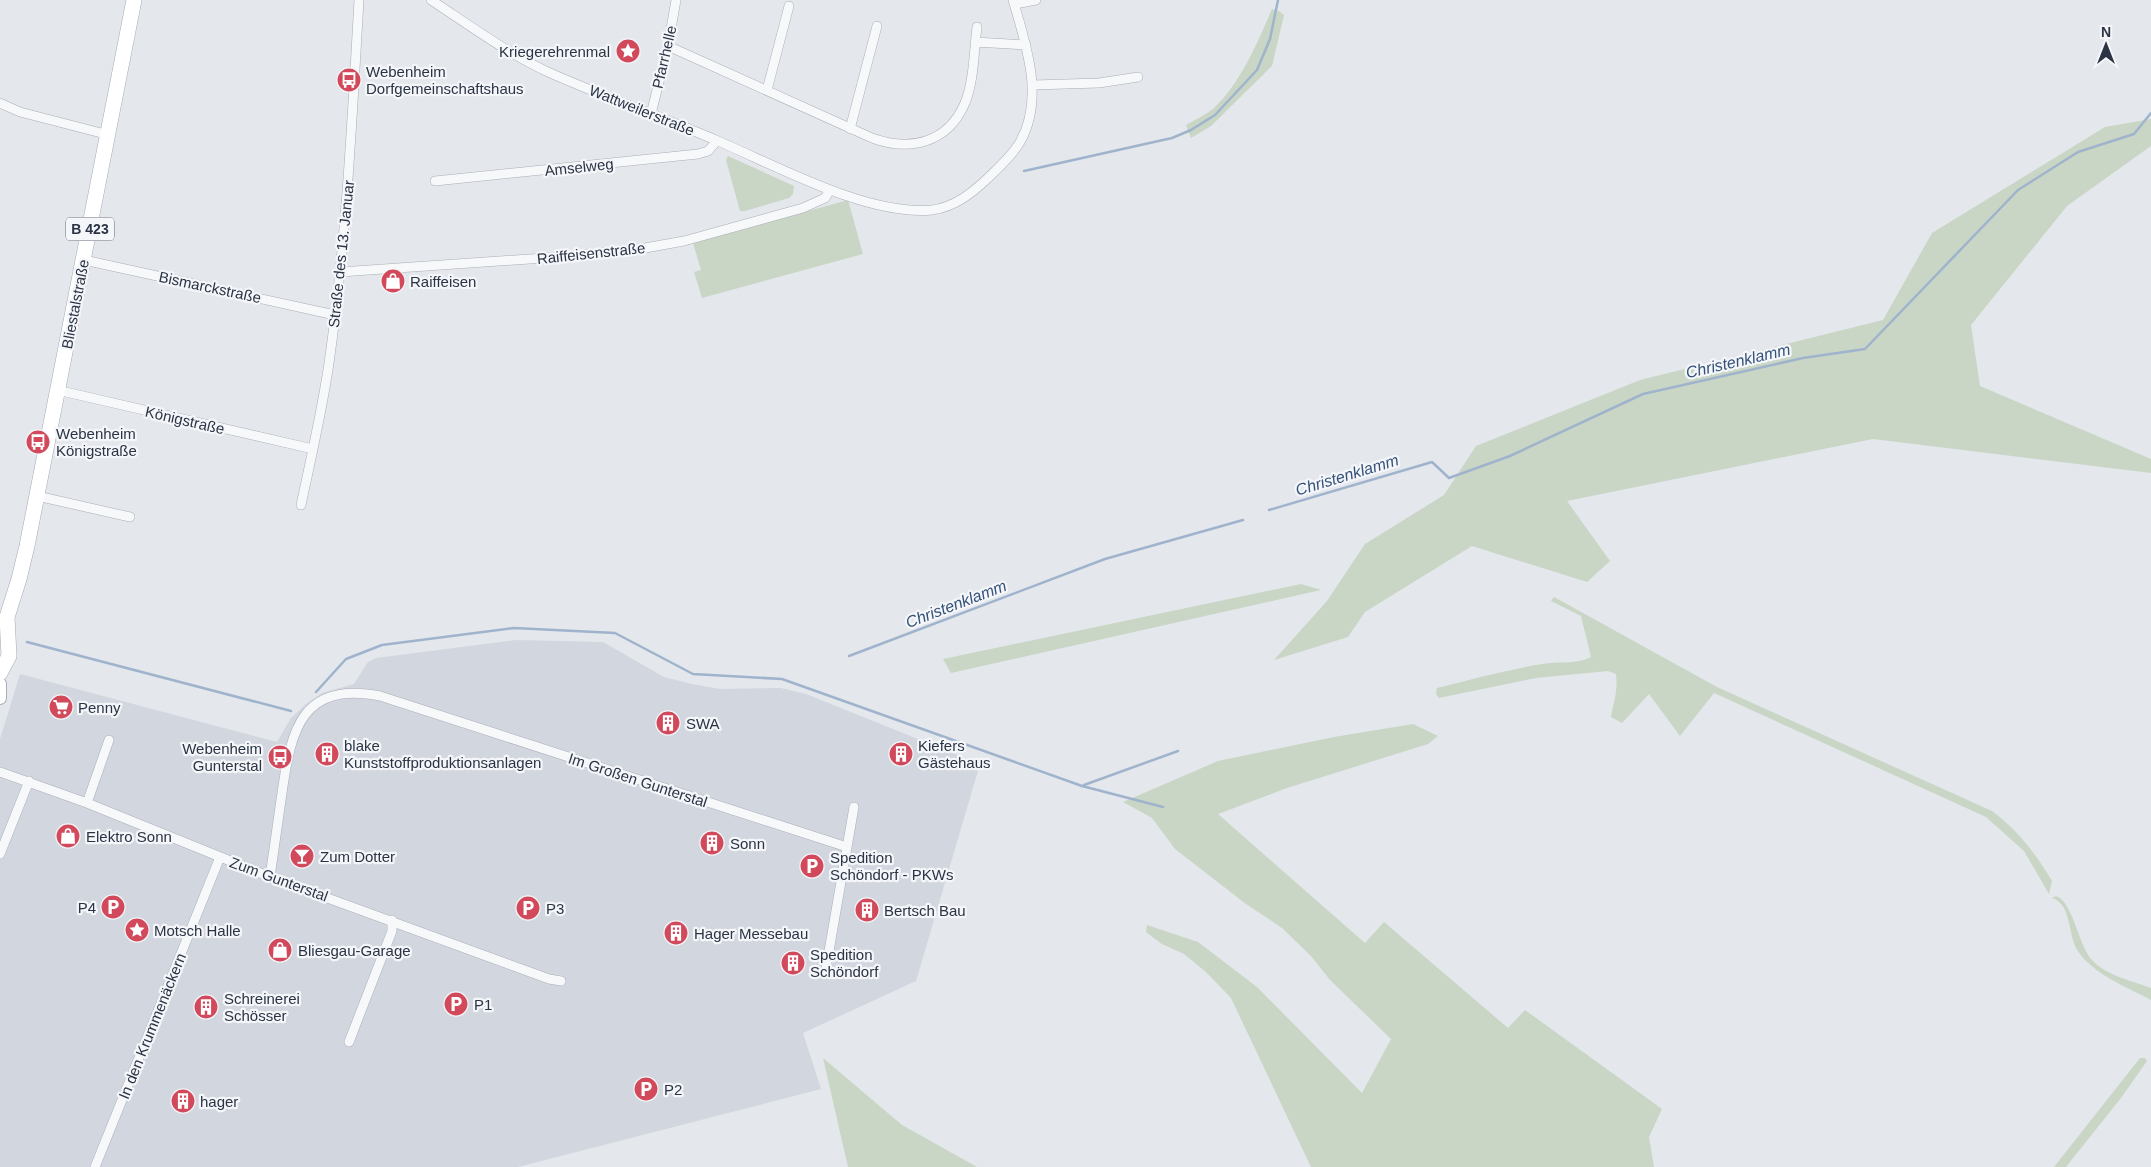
<svg xmlns="http://www.w3.org/2000/svg" width="2151" height="1167" font-family="Arial,sans-serif">
<style>
.built{fill:#d2d6de}
.green{fill:#c9d6c5}
.lines{fill:none;stroke-linecap:round;stroke-linejoin:round}
.stream{stroke:#9fb4cc;stroke-width:2.5}
.street-casing{stroke:#a9aeb7;stroke-width:10}
.secondary-casing{stroke:#a9aeb7;stroke-width:14}
.primary-casing{stroke:#a3abb8;stroke-width:16}
.street{stroke:#f7f8fa;stroke-width:9}
.secondary{stroke:#fff;stroke-width:12}
.primary{stroke:#fff;stroke-width:15}
.labels{text-anchor:middle;dominant-baseline:central;stroke-width:4.5;stroke-linejoin:round;paint-order:stroke}
.shield{fill:#f4f6f9;stroke:#676e7b;stroke-width:1}
.shield-label{font-size:14px;font-weight:bold;fill:#2b3445}
.poi-label{font-size:15px;fill:#2b3445;stroke:#f4f6f9;text-anchor:start}
.street-label{font-size:15px;fill:#2b3445;stroke:#f4f6f9}
.water-label{font-size:16px;font-style:italic;fill:#34527a;stroke:#f4f6f9}
</style>
<rect width="100%" height="100%" fill="#e4e7ec"/>
<!-- built -->
<path class="built" d="M 516,640 L 603,642 L 664,677 L 692,684 L 720,689 L 781,688 L 806,694 L 980,764 L 916,981 L 803,1033 L 821,1089 L 518,1167 L 0,1167 L 0,739 L 20,674 L 277,742 L 291,718 L 306,704 L 322,693 L 354,684 L 368,662 L 376,658 Z"/>
<!-- green -->
<path class="green" d="M 1272,9 L 1279,11 L 1284,15 L 1272,66 L 1211,126 L 1191,138 L 1186,125 C 1195,120 1205,115 1213,109 C 1240,84 1258,42 1272,9 Z
M 2151,119 L 2151,146 L 2067,206 L 1971,325 L 1980,386 L 2151,459 L 2151,473 L 1873,439 L 1567,501 L 1610,561 L 1587,582 L 1472,546 L 1365,612 L 1348,637 L 1274,660 L 1327,601 L 1365,544 L 1444,495 L 1476,446 L 1640,380 L 1883,320 L 1932,233 L 2105,127 Z
M 728,156 L 794,186 L 793,194 L 789,198 L 745,211 L 740,211 L 726,160 Z
M 848,200 L 863,254 L 702,298 L 694,272 L 701,270 L 693,243 Z
M 1301,584 L 1321,590 L 951,673 L 943,659 Z
M 1554,597 L 1717,687 L 1992,811 C 2018,830 2035,853 2052,881 L 2049,894 L 2024,851 L 1986,817 L 1714,693 L 1680,736 L 1649,694 L 1622,723 L 1611,717 C 1614,699 1618,692 1616,674 L 1608,671 L 1536,678 L 1439,698 L 1436,694 L 1437,688 C 1472,679 1506,670 1542,664 C 1558,661 1576,665 1591,657 L 1581,616 L 1551,601 Z
M 1413,724 L 1438,736 L 1428,744 L 1287,788 L 1218,814 L 1365,943 L 1384,922 L 1508,1028 L 1525,1010 L 1662,1109 L 1649,1137 L 1654,1167 L 1311,1167 L 1231,998 L 1206,972 L 1184,954 L 1162,944 L 1146,932 L 1147,925 L 1198,942 L 1257,987 L 1362,1093 L 1391,1039 L 1330,980 L 1311,956 L 1282,928 L 1246,904 L 1175,849 L 1152,818 L 1123,802 L 1218,761 L 1334,737 Z
M 2056,896 C 2074,902 2078,948 2094,962 C 2108,976 2133,981 2151,988 L 2151,1000 C 2127,987 2090,973 2076,948 C 2068,932 2071,904 2052,898 Z
M 823,1058 L 902,1125 L 977,1167 L 848,1167 Z
M 2140,1058 L 2145,1058 L 2147,1061 L 2121,1098 L 2066,1167 L 2054,1167 Z"/>
<g class="lines">
<!-- stream -->
<path class="stream" d="M 1024,171 L 1172,138 L 1191,130 L 1215,115 L 1257,70 L 1270,39 L 1278,0
M 1269,510 L 1432,462 L 1449,478 L 1510,456 L 1643,394 L 1803,358 L 1865,349 L 2018,190 L 2078,152 L 2134,134 L 2151,113
M 27,642 L 291,711
M 849,656 L 1105,559 L 1243,520
M 316,692 L 346,659 L 382,645 L 514,628 L 615,633 L 693,674 L 782,679 L 1082,786 L 1163,807
M 1084,785 L 1178,751"/>
<defs>
<path id="street" d="M 431,0 C 469,25 507,53 548,72 C 604,97 662,117 718,141 C 777,166 867,216 932,210 C 955,207 972,193 988,178 C 999,167 1012,156 1020,142 C 1045,98 1026,45 1013,0
M 1015,4 L 1036,0
M 975,42 L 1026,45
M 668,46 L 872,138 C 910,152 948,143 965,103 C 974,81 974,51 977,27
M 1033,85 L 1099,83 L 1138,77
M 767,90 L 789,6
M 0,103 L 20,112 L 109,135
M 651,114 L 668,46 L 676,0
M 850,129 L 877,26
M 435,181 L 698,154 L 708,151 L 717,141
M 84,260 L 335,315
M 340,272 L 573,256 L 645,248 L 684,241 L 803,208 L 825,198 L 830,190
M 57,390 L 313,449
M 37,496 L 130,517
M 301,505 C 311,458 322,411 329,363 C 346,243 352,121 359,0
M 0,772 L 87,803 L 270,877 L 549,979 L 561,981
M 87,803 L 109,740
M 0,854 L 29,781
M 270,877 C 274,849 278,821 282,793 C 291,729 302,681 380,696 L 847,847
M 825,974 L 854,807
M 349,1042 L 392,931 L 392,920
M 95,1167 L 220,857"/>
<path id="secondary" d="M 0,684 L 0,698"/>
<path id="primary" d="M 0,673 L 9,656 L 7,617 L 19,579 L 27,546 L 134,0"/>
</defs>
<!-- street casing -->
<use href="#street" class="street-casing"/>
<!-- secondary casing -->
<use href="#secondary" class="secondary-casing"/>
<!-- primary casing -->
<use href="#primary" class="primary-casing"/>
<!-- street -->
<use href="#street" class="street"/>
<!-- secondary -->
<use href="#secondary" class="secondary"/>
<!-- primary -->
<use href="#primary" class="primary"/>
</g>
<!-- icons -->
<defs>
<symbol id="sight-disc" viewBox="-11 -11 22 22"><circle r="9.5" fill="#d1495b" stroke="#f4f6f9"/><path d="M0-6L1.8-2.2L6-1.7L2.9 1.2L3.7 5.4L0 3.3L-3.7 5.4L-2.9 1.2L-6-1.7L-1.8-2.2Z" fill="#fff"/></symbol>
<symbol id="bus-disc" viewBox="-11 -11 22 22"><circle r="9.5" fill="#d1495b" stroke="#f4f6f9"/><path d="M-5-6H5V4H4V6H2V4H-2V6H-4V4H-5ZM-3.5-4V0h7V-4ZM-3.5 1.2v1.5H-2V1.2ZM2 1.2v1.5H3.5V1.2Z" fill="#fff"/></symbol>
<symbol id="shop-disc" viewBox="-11 -11 22 22"><circle r="9.5" fill="#d1495b" stroke="#f4f6f9"/><path d="M-5-2.5h2.3a2.7 3.5 0 0 1 5.4 0H5L5.5 6h-11ZM-1.5-2.5h3a1.5 2.3 0 0 0-3 0Z" fill="#fff"/></symbol>
<symbol id="supermarket-disc" viewBox="-11 -11 22 22"><circle r="9.5" fill="#d1495b" stroke="#f4f6f9"/><path d="M-6-5.5h2.5l.6 2H6L4.5 2H-2.5L-4.4-4H-6ZM-1.5 3.2a1.3 1.3 0 1 0 .1 0ZM3 3.2a1.3 1.3 0 1 0 .1 0Z" fill="#fff"/></symbol>
<symbol id="building-disc" viewBox="-11 -11 22 22"><circle r="9.5" fill="#d1495b" stroke="#f4f6f9"/><path d="M-4-6H4V6H1V3H-1V6H-4ZM-2.5-4.3h1.7v1.8h-1.7ZM.8-4.3h1.7v1.8H.8ZM-2.5-1h1.7V.8h-1.7ZM.8-1h1.7V.8H.8Z" fill="#fff"/></symbol>
<symbol id="bar-disc" viewBox="-11 -11 22 22"><circle r="9.5" fill="#d1495b" stroke="#f4f6f9"/><path d="M-6-5H6L.8 .8V4.5H3.5V6h-7V4.5H-.8V.8Z" fill="#fff"/></symbol>
<symbol id="parking-disc" viewBox="-11 -11 22 22"><circle r="9.5" fill="#d1495b" stroke="#f4f6f9"/><path d="M-3.5-5.5H1a3.5 3.5 0 0 1 0 7H-1V5.5H-3.5ZM-1-3.4V-.6H.8a1.4 1.4 0 0 0 0-2.8Z" fill="#fff"/></symbol>
</defs>
<g fill-rule="evenodd">
<use href="#sight-disc" x="614" y="37" width="28" height="28"/>
<use href="#bus-disc" x="335" y="66" width="28" height="28"/>
<use href="#shop-disc" x="379" y="267" width="28" height="28"/>
<use href="#bus-disc" x="24" y="428" width="28" height="28"/>
<use href="#supermarket-disc" x="47" y="693" width="28" height="28"/>
<use href="#building-disc" x="654" y="709" width="28" height="28"/>
<use href="#building-disc" x="313" y="740" width="28" height="28"/>
<use href="#building-disc" x="887" y="740" width="28" height="28"/>
<use href="#bus-disc" x="266" y="743" width="28" height="28"/>
<use href="#shop-disc" x="54" y="822" width="28" height="28"/>
<use href="#building-disc" x="698" y="829" width="28" height="28"/>
<use href="#bar-disc" x="288" y="842" width="28" height="28"/>
<use href="#parking-disc" x="798" y="852" width="28" height="28"/>
<use href="#parking-disc" x="99" y="893" width="28" height="28"/>
<use href="#parking-disc" x="514" y="894" width="28" height="28"/>
<use href="#building-disc" x="853" y="896" width="28" height="28"/>
<use href="#sight-disc" x="123" y="916" width="28" height="28"/>
<use href="#building-disc" x="662" y="919" width="28" height="28"/>
<use href="#shop-disc" x="266" y="936" width="28" height="28"/>
<use href="#building-disc" x="779" y="949" width="28" height="28"/>
<use href="#parking-disc" x="442" y="990" width="28" height="28"/>
<use href="#building-disc" x="192" y="993" width="28" height="28"/>
<use href="#parking-disc" x="632" y="1075" width="28" height="28"/>
<use href="#building-disc" x="169" y="1087" width="28" height="28"/>
</g>
<g class="labels">
<!-- shield labels -->
<rect class="shield" x="66" y="217.5" width="48" height="23" rx="4"/>
<g class="shield-label">
<text x="90" y="229">B 423</text>
</g>
<!-- poi labels -->
<g class="poi-label">
<text x="610" y="51" text-anchor="end">Kriegerehrenmal</text>
<text x="366" y="71">Webenheim<tspan x="366" dy="17">Dorfgemeinschaftshaus</tspan></text>
<text x="410" y="281">Raiffeisen</text>
<text x="56" y="433">Webenheim<tspan x="56" dy="17">Königstraße</tspan></text>
<text x="78" y="707">Penny</text>
<text x="686" y="723">SWA</text>
<text x="344" y="745">blake<tspan x="344" dy="17">Kunststoffproduktionsanlagen</tspan></text>
<text x="918" y="745">Kiefers<tspan x="918" dy="17">Gästehaus</tspan></text>
<text x="262" y="748" text-anchor="end">Webenheim<tspan x="262" dy="17">Gunterstal</tspan></text>
<text x="86" y="836">Elektro Sonn</text>
<text x="730" y="843">Sonn</text>
<text x="320" y="856">Zum Dotter</text>
<text x="830" y="857">Spedition<tspan x="830" dy="17">Schöndorf - PKWs</tspan></text>
<text x="96" y="907" text-anchor="end">P4</text>
<text x="546" y="908">P3</text>
<text x="884" y="910">Bertsch Bau</text>
<text x="154" y="930">Motsch Halle</text>
<text x="694" y="933">Hager Messebau</text>
<text x="298" y="950">Bliesgau-Garage</text>
<text x="810" y="954">Spedition<tspan x="810" dy="17">Schöndorf</tspan></text>
<text x="224" y="998">Schreinerei<tspan x="224" dy="17">Schösser</tspan></text>
<text x="474" y="1004">P1</text>
<text x="664" y="1089">P2</text>
<text x="200" y="1101">hager</text>
</g>
<!-- street labels -->
<g class="street-label">
<text transform="translate(664 57) rotate(-77)">Pfarrhelle</text>
<text transform="translate(642 110) rotate(22)">Wattweilerstraße</text>
<text transform="translate(579 167) rotate(-6)">Amselweg</text>
<text transform="translate(591 253) rotate(-6)">Raiffeisenstraße</text>
<text transform="translate(341 254) rotate(-84)">Straße des 13. Januar</text>
<text transform="translate(210 287) rotate(12)">Bismarckstraße</text>
<text transform="translate(75 304) rotate(-79)">Bliestalstraße</text>
<text transform="translate(185 420) rotate(13)">Königstraße</text>
<text transform="translate(638 780) rotate(18)">Im Großen Gunterstal</text>
<text transform="translate(279 879) rotate(20)">Zum Gunterstal</text>
<text transform="translate(152 1026) rotate(-68)">In den Krummenäckern</text>
</g>
<!-- water labels -->
<g class="water-label">
<text transform="translate(1738 361) rotate(-13)">Christenklamm</text>
<text transform="translate(1347 475) rotate(-17)">Christenklamm</text>
<text transform="translate(956 604) rotate(-21)">Christenklamm</text>
</g>
</g>
<!-- north arrow -->
<g transform="translate(2106 45)" stroke="#f4f6f9" stroke-width="4" paint-order="stroke">
<path d="M0-4L9 19L0 12L-9 19Z" fill="#2b3445"/>
<text y="-8" font-size="14" font-weight="bold" text-anchor="middle" fill="#2b3445">N</text>
</g>
</svg>
